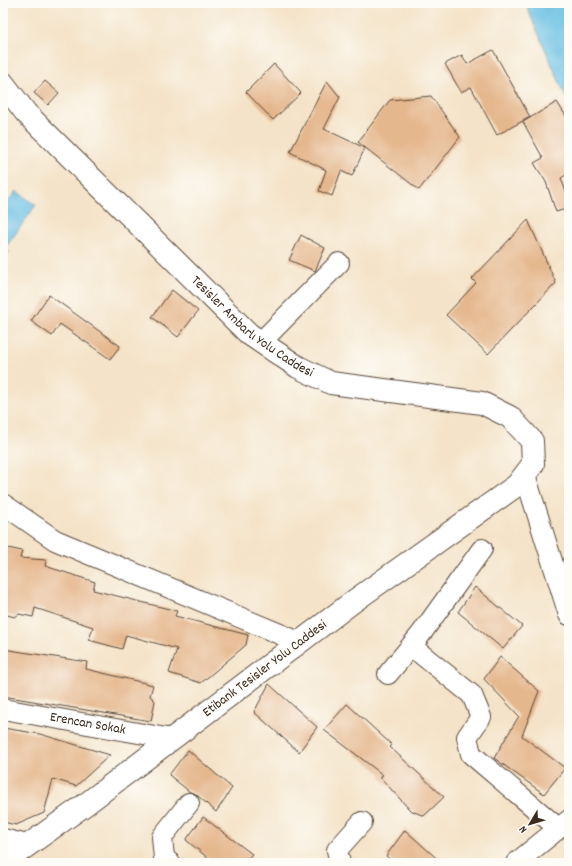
<svg xmlns="http://www.w3.org/2000/svg" width="572" height="866" font-family="Dekko,sans-serif">
<style>
.water{fill:#65bee2;stroke:#507480}
.building{fill:#e5b78d}
.lines{fill:none;stroke-linecap:round;stroke-linejoin:round}
.street-casing{stroke:#574638;stroke-width:22}
.secondary-casing{stroke:#574638;stroke-width:24}
.street{stroke:#fff;stroke-width:20}
.secondary{stroke:#fff;stroke-width:22}
.labels{text-anchor:middle;dominant-baseline:central;stroke-width:4;stroke-linejoin:round;paint-order:stroke}
.street-label{font-size:14px;fill:#3b2a1e;stroke:#fdfcf7}
</style>
<rect width="100%" height="100%" fill="#fdfcf7"/>
<filter id="ink" filterUnits="userSpaceOnUse"><feTurbulence type="fractalNoise" baseFrequency=".025" numOctaves="2"/><feDisplacementMap in="SourceGraphic" scale="8" xChannelSelector="R" yChannelSelector="G"/><feConvolveMatrix kernelMatrix="1 2 1 2 8 2 1 2 1" color-interpolation-filters="sRGB"/></filter>
<filter id="wash" filterUnits="userSpaceOnUse"><feTurbulence type="fractalNoise" baseFrequency=".012" numOctaves="4" result="noise"/><feDisplacementMap in="SourceGraphic" scale="16" xChannelSelector="R" yChannelSelector="G"/><feGaussianBlur stdDeviation="0.9" result="paint"/><feColorMatrix in="noise" values="0 0 0 0 0 0 0 0 0 0 0 0 0 0 0 0 0 1.4 0 .05"/><feComposite in="paint" operator="in"/></filter>
<g filter="url(#wash)">
<rect width="100%" height="100%" fill="#f4e3c8"/>
<!-- water -->
<path class="water" d="M 525,3 L 569,3 L 569,104 Z
M 16,191 L 36,205 L 6,247 L 9,252 L 3,261 L 3,209 Z"/>
<g id="blocks">
<!-- building -->
<path class="building" d="M 493,50 L 530,117 L 497,135 L 471,87 L 461,92 L 445,64 L 462,55 L 467,64 Z
M 274,64 L 301,93 L 273,120 L 246,92 Z
M 45,81 L 59,93 L 48,105 L 34,93 Z
M 327,81 L 340,97 L 324,129 L 365,148 L 352,176 L 341,171 L 332,196 L 319,191 L 326,170 L 290,152 Z
M 431,96 L 460,137 L 419,190 L 358,142 L 390,100 Z
M 557,102 L 569,121 L 569,138 L 563,142 L 569,152 L 569,173 L 561,178 L 569,200 L 569,208 L 556,212 L 546,182 L 534,163 L 543,158 L 523,122 Z
M 528,220 L 556,283 L 488,354 L 446,315 L 476,283 L 472,279 Z
M 301,235 L 325,248 L 315,271 L 289,260 Z
M 172,290 L 198,311 L 178,337 L 152,317 Z
M 49,295 L 120,346 L 110,359 L 60,324 L 52,336 L 31,321 Z
M 3,547 L 22,551 L 20,558 L 46,560 L 45,566 L 95,582 L 93,590 L 177,611 L 175,616 L 248,635 L 246,645 L 201,683 L 169,673 L 177,649 L 126,635 L 122,649 L 89,640 L 93,627 L 35,608 L 33,617 L 19,614 L 15,617 L 3,614 Z
M 475,587 L 522,626 L 503,649 L 458,612 Z
M 3,649 L 87,662 L 86,669 L 153,685 L 150,696 L 155,701 L 151,721 L 3,696 Z
M 500,657 L 539,691 L 522,736 L 565,768 L 544,794 L 494,758 L 519,716 L 484,679 Z
M 269,684 L 317,727 L 299,752 L 254,712 Z
M 347,704 L 392,745 L 390,747 L 444,797 L 424,816 L 410,810 L 380,777 L 383,775 L 324,730 Z
M 3,728 L 40,734 L 110,755 L 76,786 L 53,779 L 44,813 L 16,825 L 3,822 Z
M 188,750 L 232,788 L 216,812 L 196,794 L 190,792 L 169,775 Z
M 203,817 L 252,854 L 244,863 L 214,863 L 186,840 Z
M 405,830 L 442,863 L 394,863 L 386,856 Z"/>
</g>
</g>
<g filter="url(#ink)">
<use href="#blocks" fill-opacity="0" stroke="#574638" stroke-width="1"/>
<g class="lines">
<defs>
<g id="street">
<path d="M 261,342 L 339,263"/>
<path d="M 525,475 L 569,615"/>
<path d="M 3,504 L 55,540 L 299,642"/>
<path d="M 411,646 L 472,695 L 481,717 L 467,737 L 471,754 L 558,828"/>
<path d="M 388,674 L 421,634 L 482,549"/>
<path id="s1" d="M 3,709 L 172,739"/>
<path d="M 3,839 L 27,845"/>
<path d="M 170,863 L 164,858 L 162,837 L 189,803"/>
<path d="M 340,863 L 337,850 L 362,822"/>
<path d="M 516,863 L 569,820"/>
</g>
<g id="secondary">
<path id="s2" d="M 3,83 L 26,113 L 249,334 L 298,367 L 331,383 L 482,403 L 510,417 L 532,441 L 533,464 L 517,485 L 354,601 L 86,804 L 3,863"/>
</g>
</defs>
<!-- street casing -->
<use href="#street" class="street-casing"/>
<!-- secondary casing -->
<use href="#secondary" class="secondary-casing"/>
<!-- street -->
<use href="#street" class="street"/>
<!-- secondary -->
<use href="#secondary" class="secondary"/>
</g>
</g>
<g class="labels">
<!-- street labels -->
<g class="street-label">
<text stroke="none"><textPath href="#s2" startOffset="350">Tesisler Ambarlı Yolu Caddesi</textPath></text>
<text transform="translate(265 669) rotate(-37)">Etibank Tesisler Yolu Caddesi</text>
<text stroke="none"><textPath href="#s1" startOffset="86">Erencan Sokak</textPath></text>
</g>
</g>
<!-- margin -->
<rect width="572" height="866" fill="none" stroke="#fdfcf7" stroke-width="16"/>
<!-- north arrow -->
<g transform="translate(530 824) rotate(232)" stroke="#fdfcf7" stroke-width="3" paint-order="stroke">
<path d="M0-3L7 15L0 10L-7 15Z" fill="#3b2a1e"/>
<text y="-6" font-size="11" font-weight="bold" text-anchor="middle" fill="#3b2a1e">N</text>
</g>
</svg>
